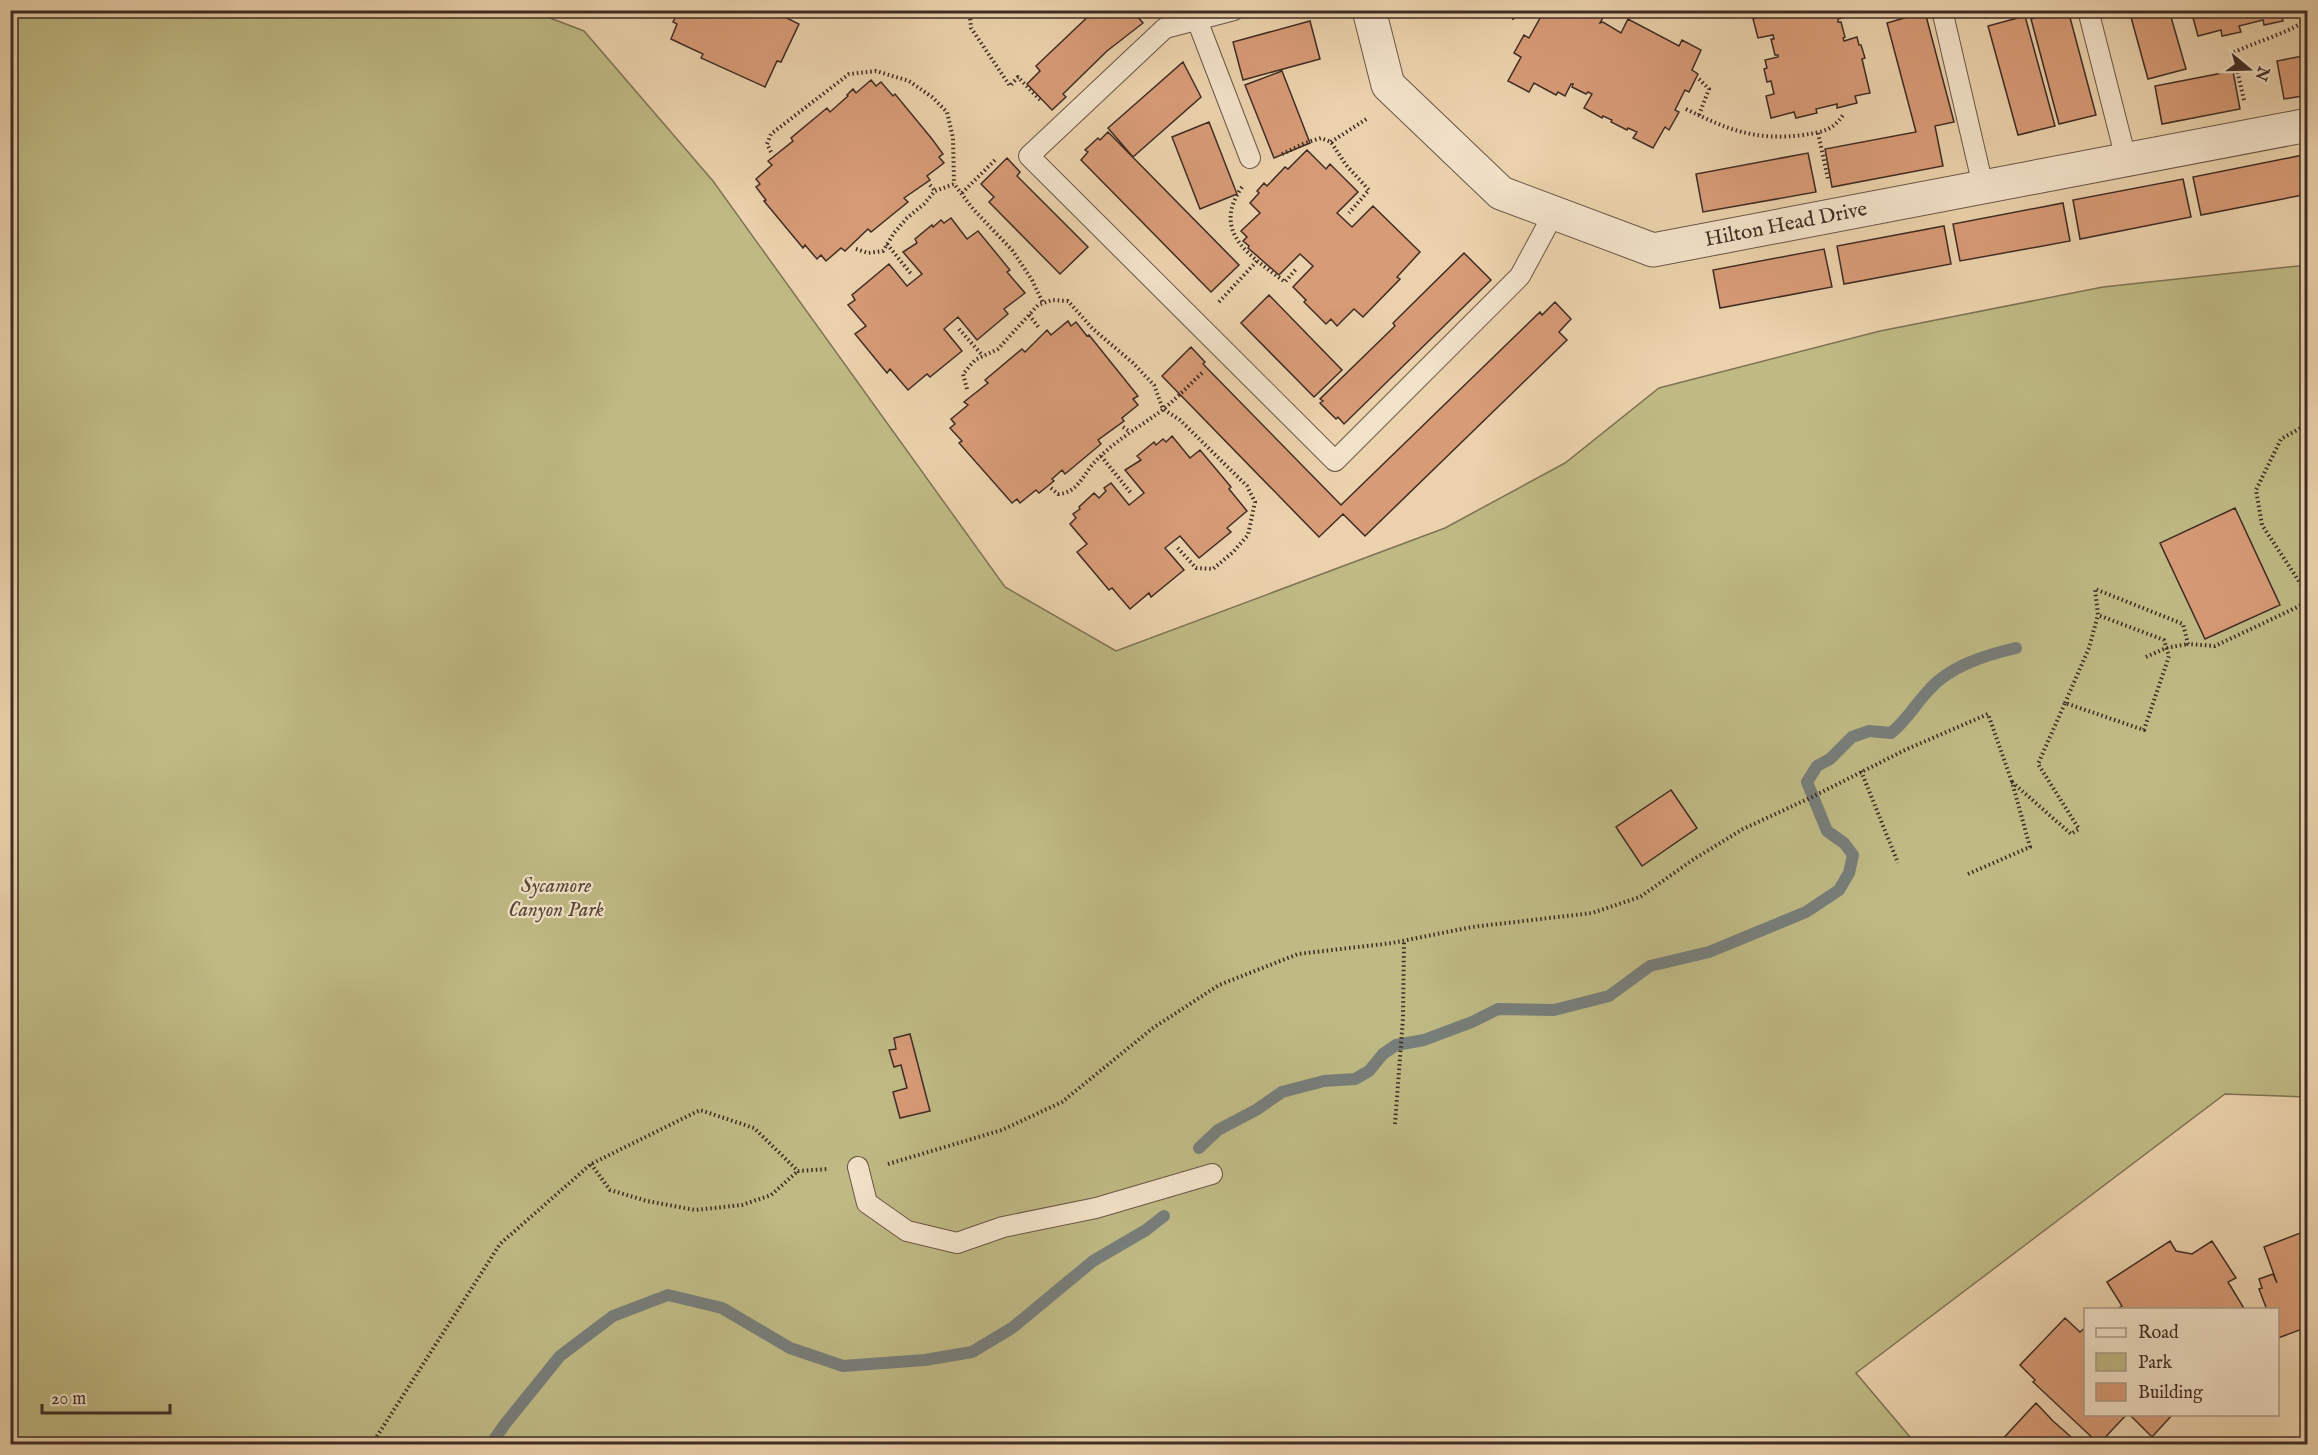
<svg xmlns="http://www.w3.org/2000/svg" width="2318" height="1455" font-family="'IM FELL English',serif">
<style>
.green{fill:#bfba84;stroke:#7f7354;stroke-width:1.5}
.lines{fill:none;stroke-linecap:round;stroke-linejoin:round}
.stream{stroke:#777e7a;stroke-width:12}
.building{fill:#d79b76;stroke:#3f2c24;stroke-width:1.5}
.lane-casing{stroke:#6a5646;stroke-width:22}
.street-casing{stroke:#6a5646;stroke-width:35}
.path{stroke:#3f2c24;stroke-width:4;stroke-dasharray:1.5 3;stroke-linecap:butt}
.lane{stroke:#f2e2c9;stroke-width:20}
.street{stroke:#f2e2c9;stroke-width:33}
.labels{text-anchor:middle;dominant-baseline:central;stroke-width:4.5;stroke-linejoin:round;paint-order:stroke}
.street-label{font-size:21px;fill:#3f2c24;stroke:#f2e2c9}
.park-label{font-size:21px;font-style:italic;fill:#594837;stroke:#f2e2c9}
</style>
<rect width="100%" height="100%" fill="#ebd2ac"/>
<filter id="stains"><feTurbulence type="fractalNoise" baseFrequency=".00333" numOctaves="4"/><feColorMatrix values="0 0 0 0 .2 0 0 0 0 .09 0 0 0 0 .02 0 0 0 .5 -.17"/></filter>
<radialGradient id="worn" r=".72"><stop offset=".6" stop-color="#630" stop-opacity="0"/><stop offset="1" stop-color="#630" stop-opacity=".3"/></radialGradient>
<!-- green -->
<path class="green" d="M 529,10 L 584,31 L 713,181 L 1005,587 L 1116,651 L 1445,528 L 1565,463 L 1659,388 L 1880,331 L 2103,287 L 2307,265 L 2307,1097 L 2225,1094 L 1856,1373 L 1916,1444 L 11,1444 L 10,11 Z"/>
<g class="lines">
<!-- stream -->
<path class="stream" d="M 1199,1148 L 1218,1130 L 1256,1110 L 1282,1092 L 1324,1081 L 1355,1079 L 1369,1071 L 1383,1054 L 1396,1045 L 1424,1040 L 1472,1022 L 1498,1009 L 1554,1010 L 1609,996 L 1650,966 L 1709,952 L 1806,912 L 1839,890 L 1849,873 L 1853,855 L 1844,843 L 1827,831 L 1807,782 L 1817,766 L 1830,759 L 1852,737 L 1869,731 L 1891,733 C 1906,721 1915,705 1928,691 C 1949,666 1986,655 2016,648
M 491,1444 L 505,1424 L 560,1356 L 613,1316 L 668,1295 L 722,1308 L 790,1348 L 843,1366 L 925,1360 L 972,1352 L 1012,1328 L 1093,1261 L 1146,1230 L 1164,1216"/>
</g>
<!-- building -->
<path class="building" d="M 679,10 L 771,10 L 799,24 L 781,62 L 777,61 L 765,87 L 701,58 L 703,54 L 671,39 L 677,24 L 673,22 Z
M 1095,10 L 1132,10 L 1143,23 L 1107,51 L 1063,94 L 1066,97 L 1052,110 L 1027,84 L 1040,71 L 1036,66 Z
M 1537,10 L 1604,10 L 1606,12 L 1600,23 L 1603,22 L 1621,33 L 1628,19 L 1679,46 L 1682,40 L 1701,50 L 1692,70 L 1698,74 L 1689,92 L 1685,90 L 1675,110 L 1679,112 L 1669,130 L 1665,127 L 1653,148 L 1633,138 L 1637,132 L 1628,128 L 1627,130 L 1611,122 L 1612,120 L 1603,116 L 1602,118 L 1584,108 L 1592,94 L 1588,92 L 1586,94 L 1572,87 L 1573,84 L 1571,84 L 1565,96 L 1558,92 L 1556,95 L 1534,83 L 1529,92 L 1508,81 L 1521,57 L 1514,53 L 1524,35 L 1529,38 L 1540,18 L 1534,15 Z
M 1754,10 L 1852,10 L 1853,15 L 1838,19 L 1838,22 L 1841,22 L 1845,37 L 1843,38 L 1844,41 L 1857,37 L 1859,45 L 1861,45 L 1865,58 L 1862,59 L 1870,93 L 1855,96 L 1857,103 L 1837,108 L 1837,104 L 1816,109 L 1817,113 L 1796,118 L 1794,112 L 1771,118 L 1766,96 L 1774,94 L 1771,81 L 1767,82 L 1764,69 L 1767,68 L 1765,60 L 1778,57 L 1778,55 L 1775,55 L 1771,39 L 1774,39 L 1773,35 L 1758,38 L 1753,19 L 1756,18 Z
M 1984,10 L 2012,10 L 1986,18 Z
M 2050,10 L 2068,10 L 2096,115 L 2059,124 L 2031,19 L 2034,18 L 2034,15 Z
M 2129,10 L 2169,10 L 2186,69 L 2148,79 Z
M 2199,10 L 2297,10 L 2281,14 L 2283,21 L 2264,25 L 2263,20 L 2239,26 L 2241,32 L 2222,36 L 2221,30 L 2198,36 L 2192,14 Z
M 1925,12 L 1954,122 L 1935,126 L 1943,166 L 1832,187 L 1825,149 L 1916,132 L 1887,23 Z
M 2025,16 L 2055,126 L 2018,135 L 1988,26 Z
M 1310,21 L 1320,59 L 1243,80 L 1233,42 Z
M 2308,55 L 2308,95 L 2284,99 L 2277,61 Z
M 1183,62 L 1201,97 L 1133,157 L 1108,128 Z
M 1282,71 L 1310,143 L 1274,158 L 1245,85 Z
M 2233,71 L 2240,109 L 2162,124 L 2155,86 Z
M 871,80 L 876,86 L 881,82 L 893,96 L 895,94 L 932,139 L 943,154 L 939,157 L 944,163 L 927,176 L 930,180 L 904,198 L 908,202 L 871,232 L 868,229 L 845,251 L 841,248 L 826,261 L 821,255 L 817,259 L 805,245 L 803,248 L 764,201 L 766,200 L 756,187 L 760,184 L 756,179 L 772,165 L 768,161 L 793,141 L 791,138 L 827,108 L 830,112 L 848,96 L 847,95 L 853,89 L 856,93 Z
M 1209,122 L 1237,194 L 1200,209 L 1172,137 Z
M 1108,132 L 1239,265 L 1211,292 L 1081,160 L 1088,152 L 1085,150 L 1098,138 L 1100,140 Z
M 1307,150 L 1326,169 L 1330,164 L 1358,192 L 1337,213 L 1352,227 L 1373,206 L 1420,252 L 1397,277 L 1400,279 L 1363,317 L 1354,309 L 1337,326 L 1331,319 L 1326,324 L 1304,302 L 1306,300 L 1293,287 L 1313,266 L 1300,254 L 1279,275 L 1248,248 L 1249,246 L 1243,241 L 1247,237 L 1241,231 L 1260,213 L 1250,203 L 1259,193 L 1257,191 L 1264,183 L 1267,186 L 1285,167 L 1288,169 Z
M 1808,153 L 1816,192 L 1703,212 L 1696,174 Z
M 2303,155 L 2308,176 L 2308,194 L 2201,215 L 2193,177 Z
M 1007,158 L 1020,172 L 1017,176 L 1088,247 L 1060,274 L 989,202 L 994,197 L 981,184 Z
M 2183,179 L 2191,217 L 2080,239 L 2073,200 Z
M 2063,203 L 2070,241 L 1960,261 L 1953,224 Z
M 951,218 L 967,239 L 978,231 L 1010,270 L 1007,272 L 1025,293 L 1004,309 L 1008,314 L 977,340 L 958,317 L 944,329 L 962,351 L 930,377 L 927,374 L 908,390 L 890,369 L 887,373 L 855,334 L 866,326 L 848,305 L 855,300 L 852,295 L 889,264 L 907,286 L 922,274 L 903,252 L 917,243 L 915,239 L 932,225 L 933,227 L 941,220 L 944,223 Z
M 1944,226 L 1951,264 L 1844,284 L 1837,246 Z
M 1824,249 L 1832,287 L 1720,308 L 1713,270 Z
M 1464,253 L 1491,280 L 1344,424 L 1338,417 L 1336,419 L 1320,403 L 1323,401 L 1320,399 L 1395,326 L 1393,323 Z
M 1269,295 L 1342,370 L 1314,397 L 1241,323 Z
M 1555,302 L 1571,319 L 1559,332 L 1567,340 L 1365,536 L 1343,514 L 1319,537 L 1162,376 L 1191,347 L 1205,362 L 1203,364 L 1341,505 L 1540,312 L 1542,315 Z
M 1068,321 L 1071,326 L 1076,322 L 1087,336 L 1089,335 L 1138,396 L 1133,399 L 1138,405 L 1122,418 L 1124,421 L 1098,440 L 1101,444 L 1065,474 L 1062,470 L 1052,479 L 1054,481 L 1039,493 L 1036,490 L 1020,503 L 1017,499 L 1012,503 L 959,443 L 962,441 L 950,428 L 955,424 L 951,419 L 968,405 L 964,402 L 988,383 L 985,380 L 1022,349 L 1025,352 L 1047,330 L 1051,335 Z
M 1172,436 L 1190,458 L 1200,450 L 1231,487 L 1229,489 L 1247,511 L 1227,528 L 1231,532 L 1199,558 L 1180,536 L 1165,548 L 1184,570 L 1151,597 L 1149,593 L 1130,609 L 1112,588 L 1109,590 L 1077,552 L 1087,544 L 1070,524 L 1076,518 L 1073,514 L 1080,509 L 1079,507 L 1094,493 L 1099,498 L 1106,491 L 1104,488 L 1111,483 L 1129,505 L 1144,493 L 1125,470 L 1141,460 L 1137,456 L 1154,442 L 1156,445 L 1163,439 L 1166,442 Z
M 2235,508 L 2280,605 L 2205,639 L 2160,543 Z
M 1671,790 L 1697,828 L 1642,866 L 1616,827 Z
M 910,1034 L 930,1111 L 900,1118 L 893,1092 L 907,1088 L 901,1065 L 894,1067 L 889,1050 L 896,1049 L 894,1038 Z
M 2308,1230 L 2308,1327 L 2278,1338 L 2278,1310 L 2267,1310 L 2259,1289 L 2262,1288 L 2259,1279 L 2273,1274 L 2277,1283 L 2264,1247 Z
M 2170,1241 L 2176,1251 L 2192,1254 L 2212,1241 L 2236,1278 L 2228,1282 L 2245,1310 L 2120,1310 L 2119,1308 L 2122,1306 L 2107,1282 Z
M 2065,1318 L 2080,1332 L 2086,1327 L 2086,1414 L 2127,1414 L 2099,1444 L 2033,1382 L 2035,1380 L 2020,1365 Z
M 2036,1403 L 2053,1421 L 2079,1444 L 1998,1444 Z
M 2129,1414 L 2173,1414 L 2152,1437 Z"/>
<g class="lines">
<defs>
<path id="lane" d="M 1234,10 L 1165,28 L 1029,156 L 1335,461 L 1520,276 L 1554,213
M 1942,10 L 1983,186
M 2088,10 L 2126,159
M 1197,20 L 1250,158
M 858,1167 L 867,1203 L 907,1231 L 957,1243 L 1003,1227 L 1096,1208 L 1212,1174"/>
<path id="street" d="M 1369,10 L 1388,85 L 1501,193 L 1653,250 L 2308,125"/>
</defs>
<!-- lane casing -->
<use href="#lane" class="lane-casing"/>
<!-- street casing -->
<use href="#street" class="street-casing"/>
<!-- path -->
<path class="path" d="M 796,10 C 808,16 817,18 829,10
M 972,10 L 970,17 L 971,28 L 1010,86 L 1018,77 L 1042,102
M 1509,10 L 1515,21
M 2244,100 L 2233,53 C 2253,42 2295,32 2308,17
M 1686,109 C 1728,130 1756,141 1803,135 C 1822,132 1832,131 1843,115
M 1699,115 L 1709,89 L 1699,79
M 1818,133 L 1828,179
M 1331,142 L 1368,118
M 771,152 L 767,144 L 771,134 L 849,74 L 876,71 L 909,81 L 932,97 L 947,112 L 953,138 L 954,184
M 1282,154 L 1305,143 L 1321,138 L 1331,142 L 1346,165 L 1369,190 L 1349,213
M 930,185 L 935,191
M 1242,187 C 1210,233 1252,257 1285,282 L 1297,268
M 962,193 L 997,158
M 887,244 L 911,274
M 856,249 L 868,253 L 883,251 L 894,233 L 907,218 L 924,204 L 935,191 L 954,184 L 973,209 L 1012,250 L 1032,280 L 1043,303
M 1219,302 L 1257,261
M 1029,315 L 1040,329
M 959,329 L 983,356
M 967,389 L 963,374 L 975,360 L 998,349 L 1038,305 L 1052,300 L 1068,301 L 1093,329 L 1133,363 L 1154,385 L 1163,409 L 1180,420 L 1247,486 L 1255,502 L 1248,535 L 1233,552 L 1213,569 L 1196,568 L 1176,546
M 2308,424 L 2281,439 L 2256,490 L 2262,525 L 2308,595
M 1123,427 L 1130,432
M 1101,456 L 1131,493
M 1051,488 L 1058,494 C 1076,493 1082,478 1092,465 C 1111,443 1138,428 1161,411 C 1176,399 1188,386 1202,373
M 2146,657 L 2166,648 L 2188,644
M 2065,703 L 2089,648 L 2098,615
M 1861,771 L 1898,863
M 1968,874 L 2030,847 L 2012,782 L 2071,834 L 2079,829 L 2038,764 L 2065,703 L 2144,730 L 2169,656 L 2164,640 L 2098,615 L 2095,589 L 2183,624 L 2188,644 L 2215,646 L 2308,602
M 1395,1124 L 1403,1018 L 1404,941
M 591,1164 L 610,1190 L 647,1201 L 695,1210 L 742,1205 L 771,1195 L 798,1171
M 888,1164 L 1002,1130 L 1062,1102 L 1153,1028 L 1219,985 L 1298,954 L 1392,943 L 1472,927 L 1592,913 L 1640,897 L 1694,859 L 1743,829 L 1812,797 L 1905,750 L 1988,714 L 2012,782
M 372,1444 L 500,1244 L 591,1164 L 700,1110 L 754,1128 L 798,1171 L 828,1169"/>
<!-- lane -->
<use href="#lane" class="lane"/>
<!-- street -->
<use href="#street" class="street"/>
</g>
<g class="labels">
<!-- street labels -->
<g class="street-label">
<text transform="translate(1786 225) rotate(-11)">Hilton Head Drive</text>
</g>
<!-- park labels -->
<g class="park-label">
<text x="556" y="886">Sycamore<tspan x="556" dy="24">Canyon Park</tspan></text>
</g>
</g>
<!-- margin -->
<rect width="2318" height="1455" fill="none" stroke="#ebd2ac" stroke-width="36"/>
<rect x="12" y="12" width="2294" height="1431" fill="none" stroke="#3f2c24" stroke-width="3"/>
<rect x="18" y="18" width="2282" height="1419" fill="none" stroke="#3f2c24" stroke-width="1.5"/>
<!-- legend -->
<rect x="2084" y="1308" width="195" height="108" fill="#f2e2c9" stroke="#aa9987" stroke-width="1.5"/>
<rect x="2096" y="1328" width="30" height="9" fill="#f2e2c9" stroke="#aa9987" stroke-width="1.5"/>
<text x="2138" y="1338" font-size="18" fill="#3f2c24">Road</text>
<rect x="2096" y="1353" width="30" height="18" fill="#bfba84" stroke="#aa9987" stroke-width="1.5"/>
<text x="2138" y="1368" font-size="18" fill="#3f2c24">Park</text>
<rect x="2096" y="1383" width="30" height="18" fill="#d79b76" stroke="#aa9987" stroke-width="1.5"/>
<text x="2138" y="1398" font-size="18" fill="#3f2c24">Building</text>
<!-- north arrow -->
<g transform="translate(2249 69) rotate(109)" stroke="#f2e2c9" stroke-width="4.5" paint-order="stroke">
<path d="M0-4.5L10 22L0 15L-10 22Z" fill="#3f2c24"/>
<text y="-9" font-size="16" font-weight="bold" text-anchor="middle" fill="#3f2c24">N</text>
</g>
<!-- scale -->
<path d="M42 1404v9h128v-9" fill="none" stroke="#3f2c24" stroke-width="3"/>
<text x="51" y="1404" font-size="18" fill="#3f2c24" stroke="#f2e2c9" stroke-width="4.5" paint-order="stroke">20 m</text>
<rect width="100%" height="100%" filter="url(#stains)"/>
<rect width="100%" height="100%" fill="url(#worn)"/>
</svg>
